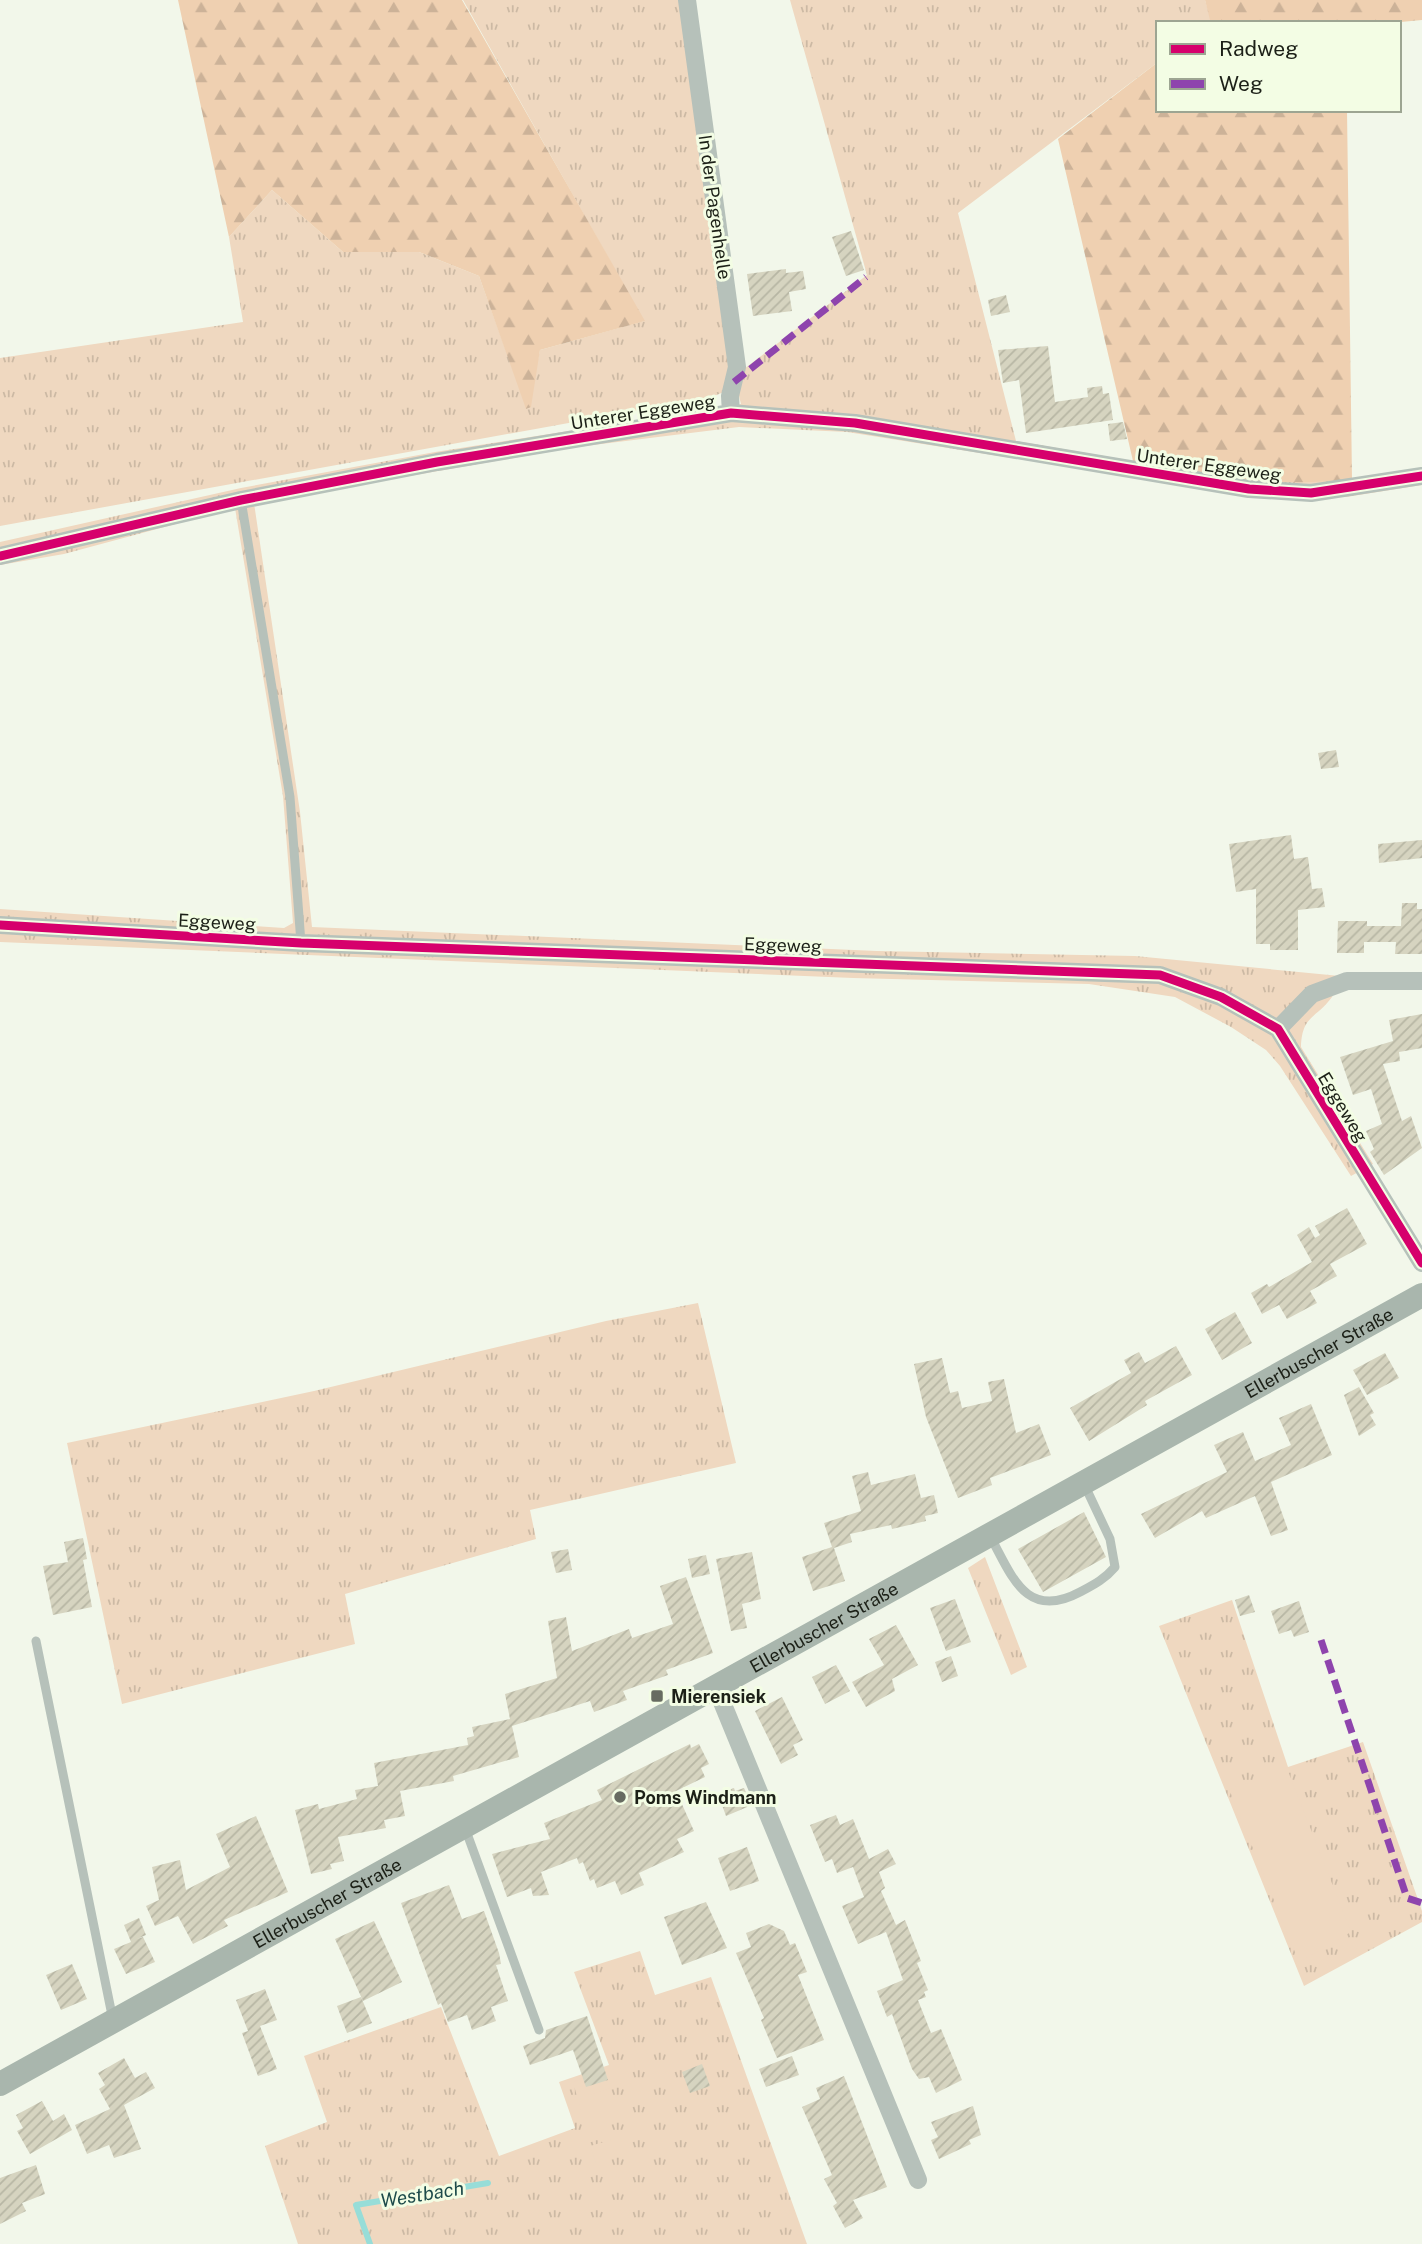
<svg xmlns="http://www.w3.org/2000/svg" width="1422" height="2244" font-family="'Public Sans',sans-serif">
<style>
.grass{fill:url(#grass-tufts)}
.forest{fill:url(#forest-firs)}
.pitch{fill:#efd8c0}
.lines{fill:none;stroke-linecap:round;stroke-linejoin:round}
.stream{stroke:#97ddd8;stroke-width:6}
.building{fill:url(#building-hatch)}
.lane{stroke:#b6c1ba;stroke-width:9}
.street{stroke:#b6c1ba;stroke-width:18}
.secondary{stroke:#a9b6ad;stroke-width:24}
.quiet{stroke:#8e44ad;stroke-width:7;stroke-dasharray:14 7;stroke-linecap:butt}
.cycleway-casing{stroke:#f3fde4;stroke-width:13}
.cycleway{stroke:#d6006c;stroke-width:9}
.poi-dot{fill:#676b61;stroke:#f3fde4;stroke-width:2.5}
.labels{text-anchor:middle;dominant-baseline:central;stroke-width:6;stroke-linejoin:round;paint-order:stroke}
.street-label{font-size:18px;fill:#1c2017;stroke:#f3fde4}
.poi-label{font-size:18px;font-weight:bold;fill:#1c2017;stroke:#f3fde4;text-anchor:start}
.water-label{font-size:19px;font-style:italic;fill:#1d4a4a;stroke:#f3fde4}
</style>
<defs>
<pattern id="grass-tufts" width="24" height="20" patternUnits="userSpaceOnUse" patternTransform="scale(1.75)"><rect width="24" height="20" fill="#efd8c0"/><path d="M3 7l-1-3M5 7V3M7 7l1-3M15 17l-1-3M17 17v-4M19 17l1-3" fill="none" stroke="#ccb9a4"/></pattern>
<pattern id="forest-firs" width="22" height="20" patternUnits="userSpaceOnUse" patternTransform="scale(1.75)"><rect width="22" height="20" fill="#efd0b1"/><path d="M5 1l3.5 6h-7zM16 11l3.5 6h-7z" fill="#ccb298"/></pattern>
<pattern id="building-hatch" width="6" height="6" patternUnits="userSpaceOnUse" patternTransform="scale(1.75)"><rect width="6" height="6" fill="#d6d4c0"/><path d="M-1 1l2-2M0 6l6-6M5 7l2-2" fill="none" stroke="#b7b6a4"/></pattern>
</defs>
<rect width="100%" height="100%" fill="#f2f7ea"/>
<!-- grass -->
<path class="grass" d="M 463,0 L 680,0 L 731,358 L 726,391 L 712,397 L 0,526 L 0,358 L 243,322 L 229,237 L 272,190 L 343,252 L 419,252 L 479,276 L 527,409 L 540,350 L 644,321 Z
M 790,0 L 1205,0 L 1211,20 L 1158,23 L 1158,62 L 958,213 L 1016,441 L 1133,461 L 1422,485 L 1346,497 L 1297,498 L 1190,486 L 847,432 L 739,427 L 577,447 L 254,503 L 300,812 L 312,927 L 877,951 L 1135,956 L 1340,976 C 1338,982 1336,991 1332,997 C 1316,1019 1302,1015 1301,1047 L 1373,1164 L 1351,1176 L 1280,1066 L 1266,1050 L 1231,1027 L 1175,997 L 1089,984 L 853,978 L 0,942 L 0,909 L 284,928 L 293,923 L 283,796 L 235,508 L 64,554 L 0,565 L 0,542 L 241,488 L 435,452 L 741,404 L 738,392 L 744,369 L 867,275 Z
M 698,1303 L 736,1463 L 530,1510 L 536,1539 L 345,1594 L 355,1644 L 122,1704 L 67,1443 L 314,1391 L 606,1321 Z
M 985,1557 L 1027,1667 L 1011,1675 L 968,1568 Z
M 1232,1600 L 1288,1767 L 1363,1742 L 1422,1911 L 1422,1922 L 1304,1986 L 1159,1626 Z
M 640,1951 L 655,1995 L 711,1977 L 807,2244 L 298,2244 L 265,2146 L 327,2122 L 304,2056 L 441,2007 L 499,2156 L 575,2128 L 559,2082 L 609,2065 L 574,1972 Z"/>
<!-- forest -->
<path class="forest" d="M 178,0 L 462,0 L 645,321 L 540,350 L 531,407 L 526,409 L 479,276 L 419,252 L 343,252 L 272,190 L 229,237 Z
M 1205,0 L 1422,0 L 1422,20 L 1390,23 L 1207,23 L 1210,20 Z
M 1158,62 L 1158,110 L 1347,110 L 1352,479 C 1274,489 1209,474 1133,461 L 1058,139 Z"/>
<!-- pitch -->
<path class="pitch" d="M 1288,1771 L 1351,1932 L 1299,1962 L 1229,1789 Z
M 583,2078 L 590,2095 L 610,2088 L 618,2110 L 608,2115 L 611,2124 L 587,2132 L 573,2082 Z
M 624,2136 L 629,2151 L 596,2163 L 590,2146 Z"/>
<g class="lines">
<!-- stream -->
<path class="stream" d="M 370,2244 L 356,2205 L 488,2183"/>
</g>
<!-- building -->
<path class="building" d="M 851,231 L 864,270 L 846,276 L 832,237 Z
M 786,269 L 786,273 L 803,271 L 806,289 L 789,292 L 792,311 L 753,316 L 747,274 Z
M 1006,295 L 1010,312 L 991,316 L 988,300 Z
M 1048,346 L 1055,402 L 1088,397 L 1087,388 L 1102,386 L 1103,394 L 1109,393 L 1113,420 L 1026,433 L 1019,380 L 1003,383 L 998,350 Z
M 1123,422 L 1127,439 L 1110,441 L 1108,424 Z
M 1336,750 L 1339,767 L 1321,769 L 1318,753 Z
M 1291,835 L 1294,859 L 1308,857 L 1312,889 L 1322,888 L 1325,907 L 1298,910 L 1298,950 L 1270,950 L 1270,944 L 1256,944 L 1256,889 L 1236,892 L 1229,844 Z
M 1422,840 L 1422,858 L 1379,863 L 1378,844 Z
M 1402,903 L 1417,903 L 1417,909 L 1422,909 L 1422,954 L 1395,954 L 1396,942 L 1364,942 L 1364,953 L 1337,953 L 1338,921 L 1367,921 L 1367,926 L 1401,926 Z
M 1422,1014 L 1422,1048 L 1399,1052 L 1400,1061 L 1383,1064 L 1402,1121 L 1411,1116 L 1422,1148 L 1384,1175 L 1370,1152 L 1374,1149 L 1366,1131 L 1382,1124 L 1371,1089 L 1353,1095 L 1340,1057 L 1393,1041 L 1389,1020 Z
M 1347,1208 L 1367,1244 L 1330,1264 L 1337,1276 L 1310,1291 L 1317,1303 L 1287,1319 L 1279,1305 L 1262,1314 L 1251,1293 L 1267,1284 L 1269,1287 L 1312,1262 L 1297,1235 L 1309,1227 L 1315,1238 L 1320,1235 L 1315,1226 Z
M 1235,1312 L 1252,1343 L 1222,1360 L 1205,1329 Z
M 1176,1346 L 1192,1375 L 1145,1401 L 1147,1405 L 1089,1441 L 1070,1408 L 1131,1373 L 1124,1360 L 1139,1352 L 1145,1363 Z
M 1385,1353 L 1399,1378 L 1367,1395 L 1353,1370 Z
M 942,1358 L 950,1393 L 958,1391 L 962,1408 L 992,1401 L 988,1382 L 1004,1379 L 1016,1433 L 1039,1424 L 1051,1455 L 990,1478 L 992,1485 L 958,1498 L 926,1417 L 914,1364 Z
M 1359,1387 L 1374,1413 L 1370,1415 L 1376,1425 L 1359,1436 L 1344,1395 Z
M 1311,1404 L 1332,1455 L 1271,1482 L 1288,1530 L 1271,1536 L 1255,1496 L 1206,1518 L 1202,1511 L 1155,1538 L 1141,1514 L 1227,1472 L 1214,1445 L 1243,1432 L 1255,1461 L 1291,1445 L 1279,1418 Z
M 868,1472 L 871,1485 L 915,1474 L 921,1498 L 934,1495 L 938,1513 L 925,1516 L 926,1521 L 892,1529 L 891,1525 L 850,1534 L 852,1542 L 834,1548 L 845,1581 L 813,1591 L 802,1557 L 832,1547 L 824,1523 L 861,1511 L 852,1476 Z
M 1084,1512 L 1106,1557 L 1043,1592 L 1018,1549 Z
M 83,1538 L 87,1559 L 83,1560 L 92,1607 L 53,1615 L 43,1566 L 68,1562 L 64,1542 Z
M 568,1549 L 572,1570 L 556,1573 L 551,1552 Z
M 752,1552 L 761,1599 L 742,1604 L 747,1628 L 731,1631 L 716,1559 Z
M 706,1555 L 710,1574 L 692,1578 L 688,1559 Z
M 686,1577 L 713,1653 L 666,1670 L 668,1675 L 623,1691 L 627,1700 L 594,1712 L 590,1701 L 512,1726 L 519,1757 L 453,1776 L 454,1781 L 400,1791 L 405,1816 L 384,1820 L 386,1828 L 338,1837 L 344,1861 L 330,1864 L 332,1869 L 311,1874 L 295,1810 L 318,1804 L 319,1809 L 357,1799 L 355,1790 L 378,1786 L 374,1763 L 468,1745 L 467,1738 L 474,1736 L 472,1727 L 510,1719 L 505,1694 L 557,1678 L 548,1621 L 566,1617 L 572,1651 L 629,1629 L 632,1638 L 673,1624 L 660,1586 Z
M 1249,1595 L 1255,1612 L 1240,1616 L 1235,1600 Z
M 955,1599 L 971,1642 L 946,1651 L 930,1608 Z
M 1299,1601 L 1309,1632 L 1294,1637 L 1291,1630 L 1279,1634 L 1271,1611 Z
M 896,1625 L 918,1665 L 892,1679 L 895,1691 L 866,1707 L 852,1682 L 884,1665 L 869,1639 Z
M 951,1656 L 958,1676 L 942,1682 L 935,1662 Z
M 836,1665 L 850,1691 L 825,1704 L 812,1677 Z
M 782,1697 L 803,1740 L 793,1745 L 798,1755 L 781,1764 L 755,1711 Z
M 690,1744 L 691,1748 L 699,1744 L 709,1764 L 701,1768 L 705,1777 L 676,1791 L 694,1831 L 677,1839 L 684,1852 L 639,1873 L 644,1885 L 621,1895 L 615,1881 L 597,1888 L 594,1879 L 590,1881 L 583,1862 L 579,1864 L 577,1858 L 541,1872 L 549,1895 L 533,1896 L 531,1888 L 507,1897 L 492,1854 L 550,1839 L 544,1823 L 602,1800 L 597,1790 Z
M 734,1788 L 735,1791 L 744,1788 L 752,1805 L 726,1816 L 718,1794 Z
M 836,1815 L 840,1825 L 853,1819 L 869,1859 L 888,1849 L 896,1864 L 879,1872 L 885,1888 L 881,1891 L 896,1925 L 905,1920 L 921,1961 L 917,1963 L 928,1990 L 924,1992 L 926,1997 L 918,2000 L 931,2033 L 941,2029 L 962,2080 L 936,2093 L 929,2077 L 919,2079 L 912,2069 L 892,2014 L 887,2017 L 877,1991 L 903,1980 L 886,1932 L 858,1944 L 842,1906 L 864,1897 L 853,1867 L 837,1873 L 832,1859 L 825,1862 L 810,1825 Z
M 256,1816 L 288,1892 L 224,1920 L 228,1926 L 193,1944 L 178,1916 L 155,1926 L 146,1906 L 159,1900 L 152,1867 L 180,1860 L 186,1890 L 230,1867 L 216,1834 Z
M 747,1847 L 759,1881 L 730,1891 L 718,1858 Z
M 449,1885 L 462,1919 L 484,1911 L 499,1953 L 501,1964 L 496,1965 L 508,2001 L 491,2007 L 496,2021 L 472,2030 L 467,2015 L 448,2022 L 441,2003 L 438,2005 L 401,1903 Z
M 706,1902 L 727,1948 L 682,1965 L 664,1917 Z
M 139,1918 L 146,1935 L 137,1939 L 143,1937 L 155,1962 L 126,1974 L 114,1949 L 131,1942 L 124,1925 Z
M 374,1921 L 402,1982 L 363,2001 L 335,1939 Z
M 769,1924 L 784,1931 L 790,1945 L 795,1943 L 807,1972 L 798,1975 L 824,2040 L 777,2058 L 761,2020 L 764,2018 L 736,1953 L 751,1947 L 746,1933 Z
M 72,1964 L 87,1999 L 61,2010 L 46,1975 Z
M 265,1989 L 277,2020 L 260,2026 L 277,2069 L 258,2076 L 242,2033 L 248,2031 L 236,2000 Z
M 361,1997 L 372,2023 L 347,2033 L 337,2006 Z
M 587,2016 L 608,2080 L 586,2087 L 573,2050 L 530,2065 L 523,2046 L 545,2038 L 546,2030 Z
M 792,2056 L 799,2075 L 766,2087 L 759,2069 Z
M 124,2058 L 135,2078 L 146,2072 L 155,2088 L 124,2105 L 141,2149 L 114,2158 L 109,2145 L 87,2154 L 75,2125 L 110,2109 L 99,2089 L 105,2085 L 98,2073 Z
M 702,2064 L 710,2086 L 690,2093 L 682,2072 Z
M 844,2076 L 887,2187 L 853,2200 L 863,2218 L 845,2228 L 833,2206 L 837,2203 L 824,2179 L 832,2175 L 802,2107 L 820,2099 L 816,2088 Z
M 42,2101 L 53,2121 L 64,2114 L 72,2130 L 30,2154 L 17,2131 L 23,2128 L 16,2115 Z
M 973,2106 L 981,2135 L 969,2140 L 971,2144 L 939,2159 L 931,2140 L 938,2137 L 931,2122 Z
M 36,2165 L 45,2194 L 22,2203 L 26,2211 L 0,2224 L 0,2178 Z"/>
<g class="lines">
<!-- lane -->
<path class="lane" d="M 241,500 L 290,797 L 301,943
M 990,1536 C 1012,1576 1026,1621 1080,1592 C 1093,1585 1105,1579 1115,1567 L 1110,1539 L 1085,1486
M 36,1641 L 113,2020
M 465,1828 L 539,2030"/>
<!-- street -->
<path class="street" d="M 687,0 L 737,367 L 730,396 L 731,413
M 0,556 L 241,500 L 437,462 L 731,413 L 855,423 L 1249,489 L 1311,493 L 1422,476
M 0,925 L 301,943 L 1160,975 L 1221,997 L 1278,1029 L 1422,1263
M 1278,1029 L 1312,994 L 1347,981 L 1422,981
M 715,1685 L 918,2180"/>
<!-- secondary -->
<path class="secondary" id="s1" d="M 0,2084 L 1422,1295"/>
<!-- quiet -->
<path class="quiet" d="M 734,382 L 866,277
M 1321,1640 L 1407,1898 L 1422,1903"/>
<defs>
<path id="cycleway" d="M 0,556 L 241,500 L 437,462 L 731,413 L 855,423 L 1249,489 L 1311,493 L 1422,476
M 0,925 L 301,943 L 1160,975 L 1221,997 L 1278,1029 L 1422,1263"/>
</defs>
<!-- cycleway casing -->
<use href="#cycleway" class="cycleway-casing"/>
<!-- cycleway -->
<use href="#cycleway" class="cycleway"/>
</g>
<!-- markers -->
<g class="poi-dot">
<rect x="650" y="1689" width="14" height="14" rx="3.5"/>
<circle cx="620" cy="1797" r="7"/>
</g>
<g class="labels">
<!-- street labels -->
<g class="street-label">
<text transform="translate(715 207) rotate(82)">In der Pagenhelle</text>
<text transform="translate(643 412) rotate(-9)">Unterer Eggeweg</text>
<text transform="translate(1209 465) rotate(8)">Unterer Eggeweg</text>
<text transform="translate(217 922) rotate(3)">Eggeweg</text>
<text transform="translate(783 945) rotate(2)">Eggeweg</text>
<text transform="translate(1343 1107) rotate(59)">Eggeweg</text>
<text stroke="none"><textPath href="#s1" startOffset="1508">Ellerbuscher Straße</textPath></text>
<text stroke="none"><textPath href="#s1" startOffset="942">Ellerbuscher Straße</textPath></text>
<text stroke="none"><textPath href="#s1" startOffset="374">Ellerbuscher Straße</textPath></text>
</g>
<!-- poi labels -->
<g class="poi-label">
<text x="671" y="1696">Mierensiek</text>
<text x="634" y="1797">Poms Windmann</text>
</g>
<!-- water labels -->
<g class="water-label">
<text transform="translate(422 2194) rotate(-9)">Westbach</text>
</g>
</g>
<!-- legend -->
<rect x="1156" y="21" width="245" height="91" fill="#f3fde4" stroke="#9da592" stroke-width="2"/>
<rect x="1170" y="44" width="35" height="10" fill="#d6006c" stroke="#9da592" stroke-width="2"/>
<text x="1219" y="56" font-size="21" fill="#1c2017">Radweg</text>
<rect x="1170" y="79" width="35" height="10" fill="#8e44ad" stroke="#9da592" stroke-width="2"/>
<text x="1219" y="91" font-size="21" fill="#1c2017">Weg</text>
</svg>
